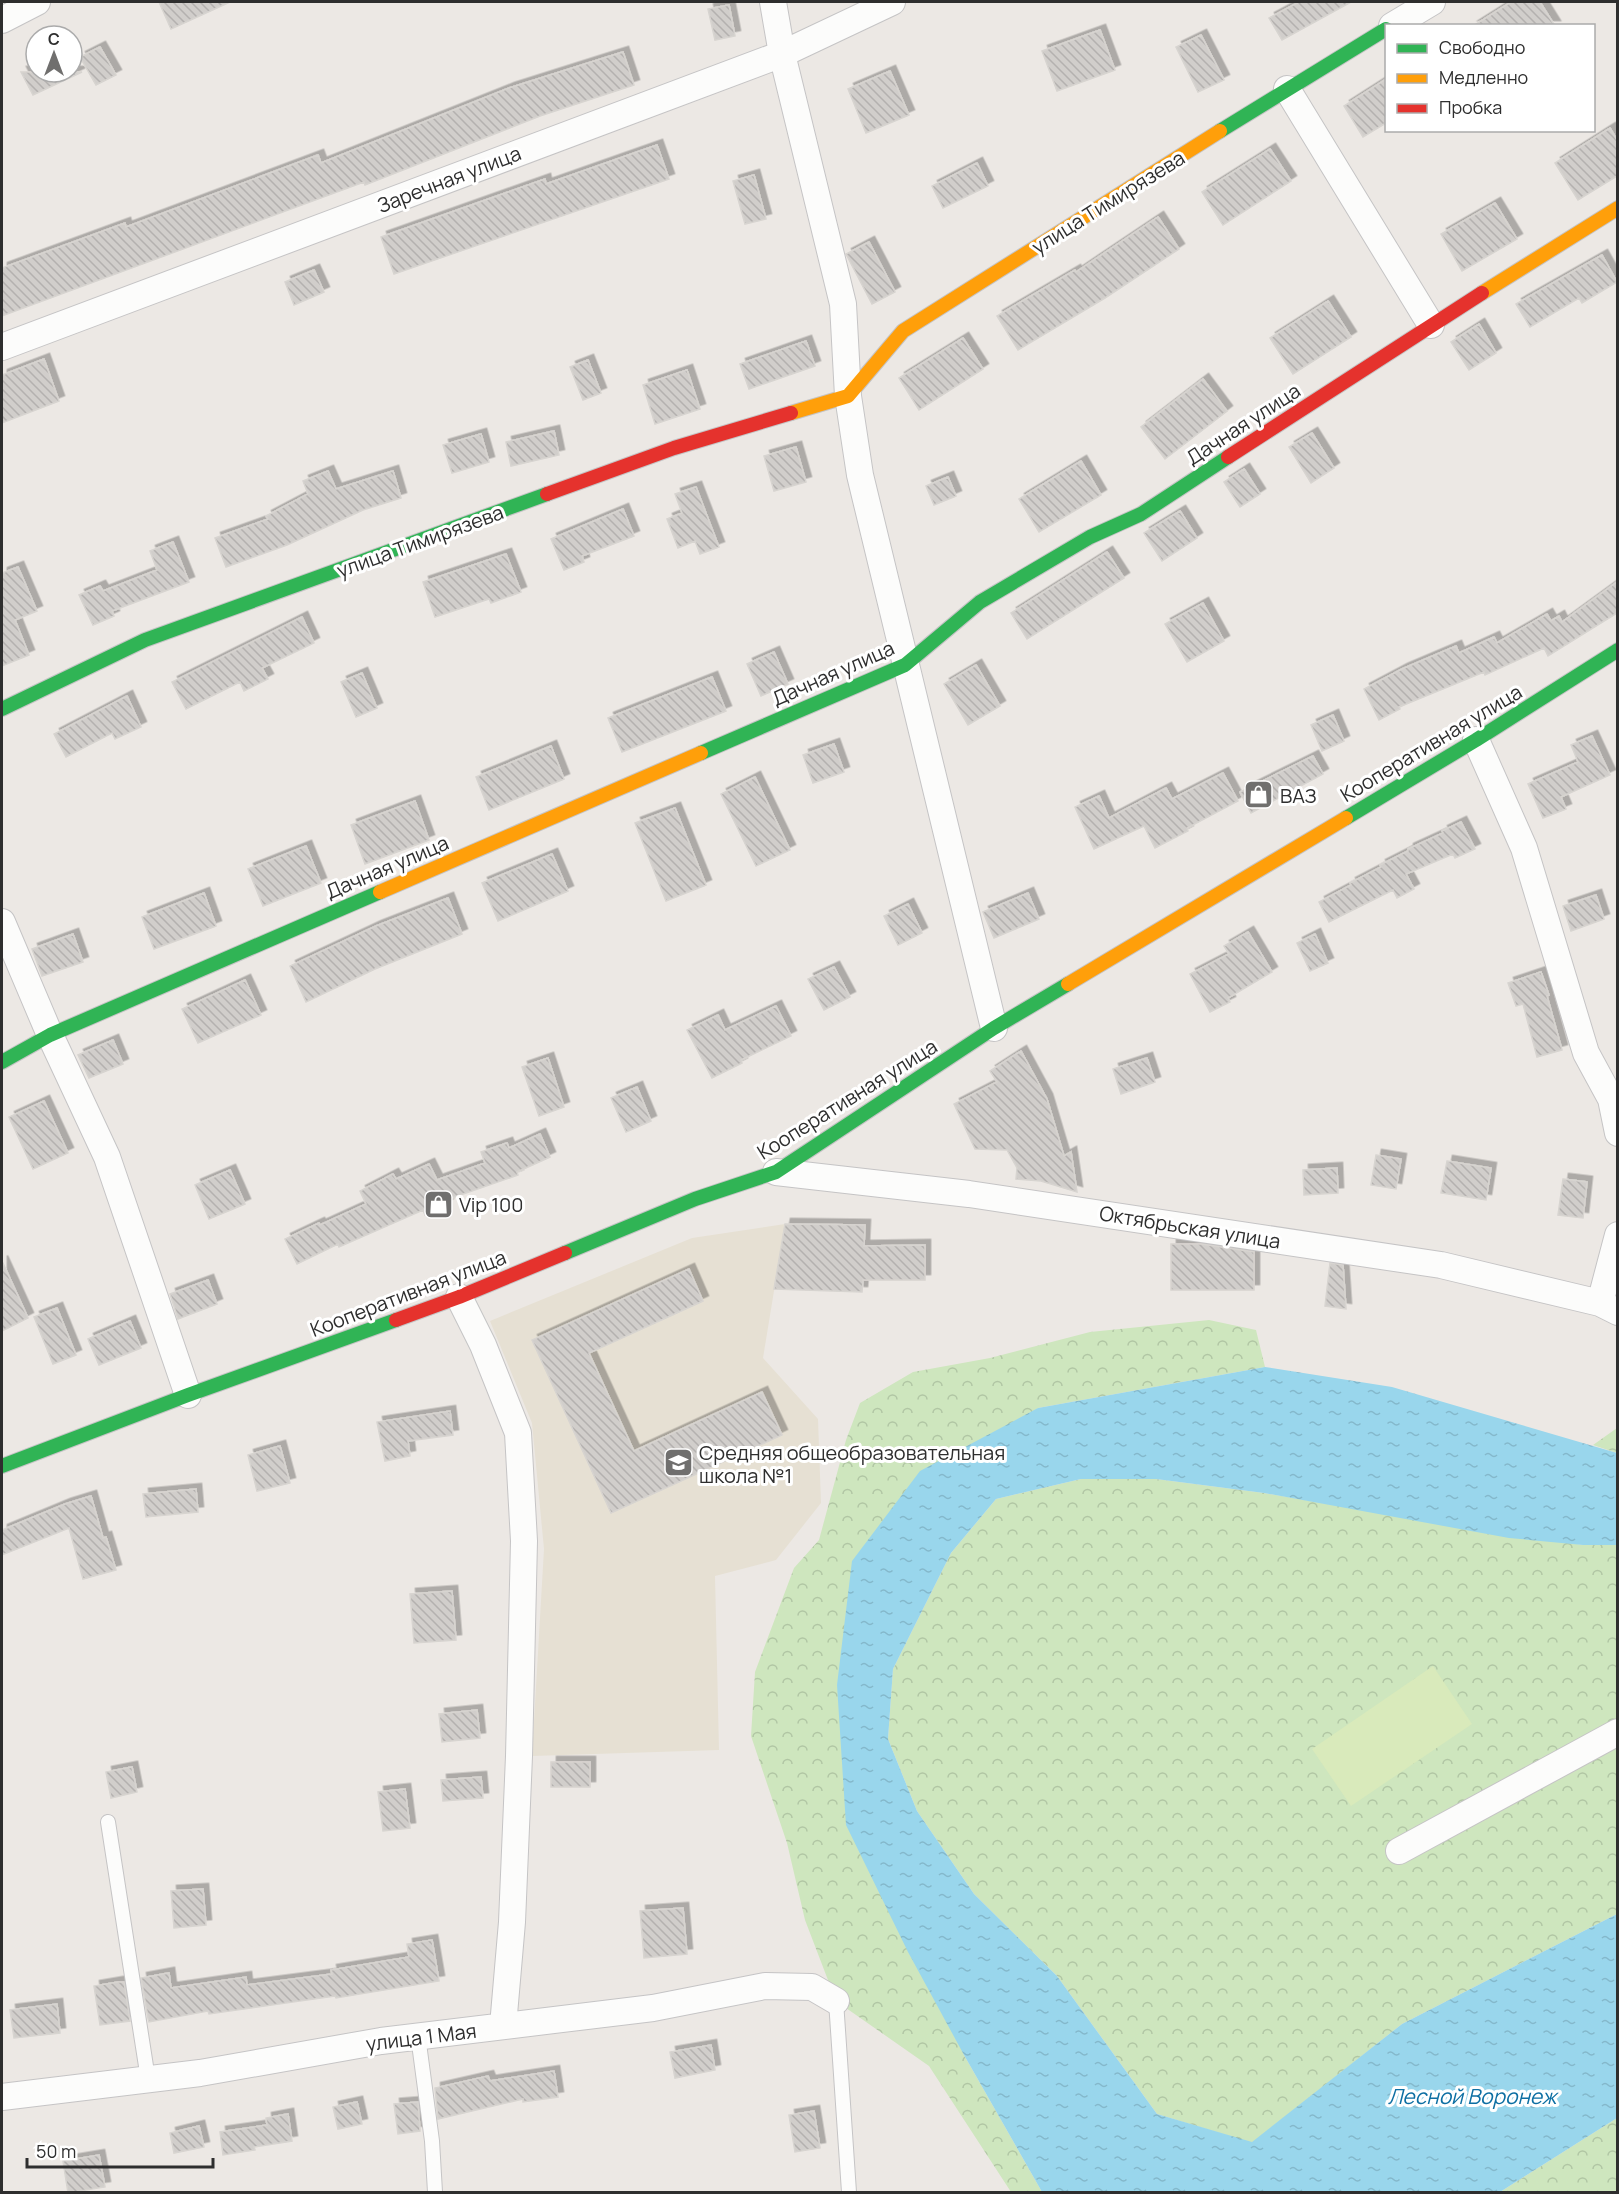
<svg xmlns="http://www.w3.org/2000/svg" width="1619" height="2194" font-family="Manrope,sans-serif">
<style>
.education{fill:#e6e0d3}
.forest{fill:url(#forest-crowns)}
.pitch{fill:#d9eabb}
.water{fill:url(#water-ripples)}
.building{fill:url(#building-back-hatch);stroke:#d7d4d0;stroke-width:1.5;filter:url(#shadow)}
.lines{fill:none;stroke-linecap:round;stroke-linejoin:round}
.lane-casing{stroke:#c5c4c5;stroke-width:16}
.street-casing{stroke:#c5c4c5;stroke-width:28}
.fast-casing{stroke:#c5c4c5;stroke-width:16}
.slow-casing{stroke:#c5c4c5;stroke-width:16}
.jam-casing{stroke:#c5c4c5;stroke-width:16}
.lane{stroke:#fcfcfb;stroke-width:14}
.street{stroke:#fcfcfb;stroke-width:26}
.fast{stroke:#30b455;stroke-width:14}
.slow{stroke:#ff9f0a;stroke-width:14}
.jam{stroke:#e5322d;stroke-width:14}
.labels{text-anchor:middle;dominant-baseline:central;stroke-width:6;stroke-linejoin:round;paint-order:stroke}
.street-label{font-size:20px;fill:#2e2e2e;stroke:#fff}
.poi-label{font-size:20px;fill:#2e2e2e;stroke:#fff;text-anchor:start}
.water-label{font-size:21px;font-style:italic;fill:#0d6fa3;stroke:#fff}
</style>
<defs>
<pattern id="forest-crowns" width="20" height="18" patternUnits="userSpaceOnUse" patternTransform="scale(1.5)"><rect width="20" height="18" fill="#cee6be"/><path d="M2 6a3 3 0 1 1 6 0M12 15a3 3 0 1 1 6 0" fill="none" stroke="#b1c6a4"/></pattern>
<pattern id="water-ripples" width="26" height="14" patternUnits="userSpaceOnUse" patternTransform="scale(1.5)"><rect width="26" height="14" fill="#99d6ec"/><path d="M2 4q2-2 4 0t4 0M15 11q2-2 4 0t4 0" fill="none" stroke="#84b8cb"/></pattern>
<pattern id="building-back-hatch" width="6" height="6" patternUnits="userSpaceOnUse" patternTransform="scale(1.5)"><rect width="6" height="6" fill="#d1cecb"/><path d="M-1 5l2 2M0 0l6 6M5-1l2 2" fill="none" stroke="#b4b1af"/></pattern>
<filter id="shadow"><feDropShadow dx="5.5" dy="-5.5" stdDeviation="0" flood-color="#0004"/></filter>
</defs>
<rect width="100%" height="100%" fill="#ece8e4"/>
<!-- education -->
<path class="education" d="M 785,1224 L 763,1358 L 818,1419 L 821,1503 L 776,1560 L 715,1576 L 719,1750 L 532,1756 L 544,1549 L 532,1423 L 490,1321 L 692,1238 Z"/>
<!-- forest -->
<path class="forest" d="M 1209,1320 L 1256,1330 L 1265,1367 L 1038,1408 L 837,1685 L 964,2055 L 1042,2192 L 1011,2192 L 929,2066 L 836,2001 L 805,1920 L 787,1843 L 751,1736 L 755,1672 L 794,1568 L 819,1540 L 846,1440 L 860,1403 L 913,1372 L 990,1358 L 1090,1332 Z
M 1617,1428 L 1617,1453 L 1593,1445 Z
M 1081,1479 L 1156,1479 L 1264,1493 L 1386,1514 L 1583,1545 L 1617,1545 L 1617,1914 L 1402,2024 L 1252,2143 L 1157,2114 L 1057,1976 L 974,1894 L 917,1811 L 888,1739 L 893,1669 L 951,1553 L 996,1499 Z
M 1617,2118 L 1617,2192 L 1500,2192 Z"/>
<!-- pitch -->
<path class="pitch" d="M 1433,1666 L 1472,1724 L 1351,1806 L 1312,1749 Z"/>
<!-- water -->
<path class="water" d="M 1265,1367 L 1392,1387 L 1617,1453 L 1617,1545 L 1583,1545 L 1509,1538 L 1264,1493 L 1156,1479 L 1081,1479 L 996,1499 L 951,1553 L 893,1669 L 888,1739 L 917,1811 L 974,1894 L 1057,1976 L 1157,2114 L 1252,2142 L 1402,2024 L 1617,1914 L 1617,2118 L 1500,2192 L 1042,2192 L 964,2055 L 908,1952 L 846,1825 L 837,1685 L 852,1561 L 920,1471 L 1038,1408 Z"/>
<!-- building -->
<path class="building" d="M 159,2 L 230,2 L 171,29 Z
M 1299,2 L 1351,2 L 1282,40 L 1269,18 Z
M 1511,2 L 1540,2 L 1555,26 L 1473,26 Z
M 729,5 L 735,36 L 715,40 L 708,9 Z
M 1100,30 L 1115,70 L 1057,91 L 1042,51 Z
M 1201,35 L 1224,80 L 1198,92 L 1176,47 Z
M 100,47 L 116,75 L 96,85 L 80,57 Z
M 623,52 L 634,85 L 540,116 L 365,185 L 364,182 L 2,316 L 2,268 L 125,223 L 126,227 L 318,155 L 321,163 L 509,88 Z
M 890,71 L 909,115 L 866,133 L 848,89 Z
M 21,72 L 82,72 L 33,95 Z
M 1386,79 L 1386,123 L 1363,137 L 1344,106 Z
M 1610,128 L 1617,140 L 1617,176 L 1578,200 L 1555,163 Z
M 657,145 L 669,179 L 394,274 L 381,237 L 545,179 L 546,184 Z
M 1270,149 L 1291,181 L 1223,225 L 1202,192 Z
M 977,163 L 988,186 L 943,208 L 932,186 Z
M 754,175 L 766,219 L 745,224 L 733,181 Z
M 1495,203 L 1517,239 L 1462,271 L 1441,234 Z
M 1158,217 L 1179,249 L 1105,298 L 1018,350 L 997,316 L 1075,270 L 1076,272 Z
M 869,242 L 895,292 L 872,304 L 846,254 Z
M 1602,255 L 1617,282 L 1582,303 L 1579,298 L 1530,327 L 1516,304 Z
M 314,270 L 324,292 L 294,305 L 285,282 Z
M 1328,301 L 1351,337 L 1293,374 L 1270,338 Z
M 1479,324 L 1496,353 L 1469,370 L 1451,342 Z
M 963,338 L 983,369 L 919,410 L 899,378 Z
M 806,341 L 815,366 L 749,389 L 740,364 Z
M 44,359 L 59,401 L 2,423 L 2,375 Z
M 588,360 L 601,393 L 583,400 L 570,367 Z
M 687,370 L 700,409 L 655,424 L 643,385 Z
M 1203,379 L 1227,411 L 1165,459 L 1141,427 Z
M 554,431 L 559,455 L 511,466 L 506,442 Z
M 1312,433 L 1334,468 L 1311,483 L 1289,447 Z
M 481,434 L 489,462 L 452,473 L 443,445 Z
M 796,447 L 806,482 L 774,491 L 764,456 Z
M 1081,461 L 1101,495 L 1039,532 L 1019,499 Z
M 1244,469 L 1260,494 L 1240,507 L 1224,482 Z
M 328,471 L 336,489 L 393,471 L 401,498 L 363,510 L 287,545 L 226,567 L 215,538 L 268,519 L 266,516 L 308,494 L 303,481 Z
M 948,477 L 956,496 L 934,505 L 926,486 Z
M 696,487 L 719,547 L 700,554 L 695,541 L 678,548 L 667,519 L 682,513 L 675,494 Z
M 623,509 L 634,536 L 582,556 L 584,562 L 564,570 L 551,539 Z
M 1180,511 L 1197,538 L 1162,561 L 1144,533 Z
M 173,542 L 189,582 L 112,611 L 114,616 L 93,625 L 79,595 L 100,586 L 103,591 L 157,570 L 150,551 Z
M 1107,552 L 1124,578 L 1027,639 L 1011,613 Z
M 506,554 L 521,592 L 491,603 L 489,599 L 435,617 L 423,582 Z
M 18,567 L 37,611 L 15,620 L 29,655 L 2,666 L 2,573 Z
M 1617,582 L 1617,613 L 1548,656 L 1544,648 L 1485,675 L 1484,672 L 1399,707 L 1400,709 L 1379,720 L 1364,689 L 1402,669 L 1456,646 L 1459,653 L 1494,637 L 1497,643 L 1547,614 L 1551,621 L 1559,616 L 1562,622 Z
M 1203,603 L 1224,641 L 1187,662 L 1165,624 Z
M 302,617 L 314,643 L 262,668 L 268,679 L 244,691 L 240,682 L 186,709 L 172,682 Z
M 774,652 L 788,684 L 761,696 L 747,664 Z
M 976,665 L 1000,706 L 968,725 L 944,684 Z
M 362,673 L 377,708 L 356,717 L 341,682 Z
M 712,677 L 726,711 L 622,752 L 608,718 Z
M 127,696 L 141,727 L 115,739 L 112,733 L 66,757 L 54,734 Z
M 1333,715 L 1344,741 L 1322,751 L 1311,725 Z
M 1592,736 L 1610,775 L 1561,797 L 1566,809 L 1543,818 L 1528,784 L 1578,762 L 1571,745 Z
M 834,744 L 844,772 L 813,783 L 803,755 Z
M 551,746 L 564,779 L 489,810 L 476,777 Z
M 1313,756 L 1323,774 L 1251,813 L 1240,792 Z
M 1223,773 L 1238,801 L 1187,828 L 1188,831 L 1155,848 L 1144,826 L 1094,849 L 1075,807 L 1099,796 L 1109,818 L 1166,788 L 1172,799 Z
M 755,777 L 790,850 L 756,866 L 721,794 Z
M 415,801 L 429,840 L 365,864 L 351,825 Z
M 675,808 L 706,885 L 666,901 L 635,823 Z
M 1461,822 L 1475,849 L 1455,858 L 1453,854 L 1406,874 L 1414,889 L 1397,898 L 1393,890 L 1329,922 L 1319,902 L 1351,885 L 1350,883 L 1381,867 L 1380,865 L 1408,851 L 1408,849 L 1443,833 L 1442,831 Z
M 306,846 L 321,883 L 263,906 L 248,869 Z
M 552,854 L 568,891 L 498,921 L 482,883 Z
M 204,893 L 216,926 L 154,949 L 142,917 Z
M 1028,893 L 1039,919 L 994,938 L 983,912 Z
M 1596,895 L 1604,919 L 1571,931 L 1563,906 Z
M 448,898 L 462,934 L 375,969 L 306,1002 L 290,966 L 376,926 Z
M 908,904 L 922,933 L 898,945 L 884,916 Z
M 1248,932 L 1272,972 L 1228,998 L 1230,1002 L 1210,1012 L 1190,974 L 1229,954 L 1224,946 Z
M 73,934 L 83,962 L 42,976 L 32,949 Z
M 1315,934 L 1328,963 L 1310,971 L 1297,943 Z
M 834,967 L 850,997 L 824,1010 L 808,979 Z
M 1541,972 L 1549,995 L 1547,996 L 1562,1050 L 1537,1057 L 1523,1004 L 1516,1006 L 1508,983 Z
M 245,980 L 261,1015 L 198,1043 L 182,1009 Z
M 776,1006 L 791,1036 L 741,1060 L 742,1063 L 712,1078 L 687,1030 L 718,1015 L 725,1030 Z
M 113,1040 L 123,1064 L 89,1078 L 78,1055 Z
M 1021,1051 L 1047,1099 L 1064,1156 L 1071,1152 L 1077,1192 L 1041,1181 L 1016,1179 L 1017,1168 L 1007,1150 L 975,1149 L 954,1104 L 997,1082 L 990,1071 Z
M 548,1058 L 564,1107 L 539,1116 L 522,1067 Z
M 1147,1058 L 1155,1082 L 1121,1094 L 1113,1069 Z
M 637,1087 L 651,1121 L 626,1132 L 611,1098 Z
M 44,1101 L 68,1153 L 33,1169 L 9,1117 Z
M 540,1134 L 550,1157 L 517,1172 L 518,1175 L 446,1200 L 448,1204 L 425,1215 L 423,1210 L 339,1247 L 338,1244 L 297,1264 L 285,1239 L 319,1223 L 320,1225 L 366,1204 L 360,1191 L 393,1174 L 396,1179 L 429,1164 L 437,1180 L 485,1163 L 481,1152 L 507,1143 L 509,1148 Z
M 1376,1155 L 1401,1159 L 1396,1189 L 1371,1185 Z
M 1447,1161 L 1491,1168 L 1486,1200 L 1441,1193 Z
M 1337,1168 L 1338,1193 L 1304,1195 L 1303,1170 Z
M 230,1170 L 245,1204 L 209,1219 L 195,1185 Z
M 1563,1179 L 1587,1182 L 1583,1218 L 1558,1215 Z
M 785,1224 L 865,1225 L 864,1246 L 925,1245 L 925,1280 L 863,1280 L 862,1292 L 774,1289 Z
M 1171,1244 L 1201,1244 L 1254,1252 L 1254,1290 L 1171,1290 Z
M 2,1261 L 28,1318 L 2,1331 Z
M 1330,1263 L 1343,1265 L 1346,1309 L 1325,1306 Z
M 689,1269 L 703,1301 L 589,1353 L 634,1451 L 762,1392 L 782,1435 L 611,1513 L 532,1340 Z
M 208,1280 L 217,1304 L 178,1319 L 170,1294 Z
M 57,1308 L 76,1355 L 53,1364 L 34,1317 Z
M 130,1321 L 141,1348 L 99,1365 L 88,1339 Z
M 450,1411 L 453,1435 L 408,1441 L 410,1456 L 385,1461 L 377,1422 Z
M 280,1446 L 290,1483 L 257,1491 L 248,1455 Z
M 196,1489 L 198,1512 L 146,1517 L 143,1494 Z
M 91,1496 L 103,1538 L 106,1537 L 116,1570 L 83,1579 L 69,1528 L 2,1555 L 2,1530 L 65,1504 Z
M 452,1591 L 456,1640 L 414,1643 L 410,1594 Z
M 477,1710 L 480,1738 L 442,1742 L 439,1714 Z
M 551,1762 L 590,1762 L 590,1787 L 551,1787 Z
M 132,1767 L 137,1792 L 111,1798 L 106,1772 Z
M 481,1777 L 483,1798 L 443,1801 L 441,1780 Z
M 405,1789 L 410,1828 L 383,1831 L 378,1792 Z
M 203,1889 L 206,1925 L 174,1928 L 171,1891 Z
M 683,1908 L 687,1954 L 644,1958 L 640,1911 Z
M 432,1940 L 439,1981 L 336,1998 L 335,1996 L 209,2014 L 208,2011 L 149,2022 L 148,2018 L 141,1978 L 169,1973 L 171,1988 L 246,1977 L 247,1985 L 332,1974 L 331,1970 L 409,1957 L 407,1944 Z
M 118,1982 L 124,1982 L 130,2021 L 100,2025 L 94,1986 Z
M 57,2004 L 60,2033 L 14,2038 L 10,2010 Z
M 711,2045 L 715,2070 L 675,2078 L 670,2052 Z
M 554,2071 L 558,2097 L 523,2102 L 523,2099 L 438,2119 L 435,2088 L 488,2076 L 490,2081 Z
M 357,2102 L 362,2124 L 338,2129 L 333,2107 Z
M 418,2102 L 420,2131 L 398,2134 L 394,2104 Z
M 814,2111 L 820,2148 L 795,2152 L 789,2115 Z
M 288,2114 L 292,2141 L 254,2147 L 255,2150 L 223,2155 L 220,2132 L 267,2125 L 266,2118 Z
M 199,2126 L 204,2147 L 174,2153 L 170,2133 Z
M 99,2155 L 105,2187 L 68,2193 L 63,2161 Z"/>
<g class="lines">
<defs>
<path id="lane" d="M 108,1822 L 148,2079
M 836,2001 L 849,2192
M 418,2036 L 432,2141 L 435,2192"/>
<path id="street" d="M 773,2 L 782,54 L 843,304 L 848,396 L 860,475 L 994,1028
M 2,20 L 37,2
M 1392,26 L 1432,2
M 1287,89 L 1431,325
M 2,347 L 782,54 L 892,2
M 1476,740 L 1524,848 L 1586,1053 L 1611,1099 L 1618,1133
M 2,922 L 50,1035 L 107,1157 L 188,1395
M 776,1172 L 969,1194 L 1441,1265 L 1600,1303 L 1618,1312
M 459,1297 L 483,1345 L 518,1433 L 524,1541 L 519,1756 L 512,1922 L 503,2026
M 1600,1303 L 1618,1235
M 1399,1851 L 1618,1732
M 2,2097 L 200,2073 L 381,2041 L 653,2008 L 765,1986 L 812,1987 L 836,2001"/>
<path id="fast" d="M 1220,131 L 1386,29
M 2,709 L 145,640 L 547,494
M 701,753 L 905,665 L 980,602 L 1090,537 L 1141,514 L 1228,457
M 1346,818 L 1476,740 L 1618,650
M 2,1062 L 50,1035 L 380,892
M 565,1253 L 695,1199 L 776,1172 L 994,1028 L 1068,984
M 2,1466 L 188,1395 L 396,1320"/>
<path id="slow" d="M 1482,293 L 1618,208
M 791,413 L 848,396 L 903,331 L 1220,131
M 380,892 L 701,753
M 1068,984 L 1346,818"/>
<path id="jam" d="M 1228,457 L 1482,293
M 547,494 L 674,448 L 791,413
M 396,1320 L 459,1297 L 565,1253"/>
</defs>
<!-- lane casing -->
<use href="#lane" class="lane-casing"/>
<!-- street casing -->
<use href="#street" class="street-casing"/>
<!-- fast casing -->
<use href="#fast" class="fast-casing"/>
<!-- slow casing -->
<use href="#slow" class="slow-casing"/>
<!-- jam casing -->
<use href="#jam" class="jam-casing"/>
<!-- lane -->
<use href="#lane" class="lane"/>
<!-- street -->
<use href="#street" class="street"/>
<!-- fast -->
<use href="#fast" class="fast"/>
<!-- slow -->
<use href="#slow" class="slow"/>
<!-- jam -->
<use href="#jam" class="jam"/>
</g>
<!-- icons -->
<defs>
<symbol id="shop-square" viewBox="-11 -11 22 22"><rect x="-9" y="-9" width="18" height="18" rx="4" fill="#706f6e" stroke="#fff"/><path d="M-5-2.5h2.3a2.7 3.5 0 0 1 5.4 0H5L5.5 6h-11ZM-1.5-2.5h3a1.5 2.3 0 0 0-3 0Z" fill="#fff"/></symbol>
<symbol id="school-square" viewBox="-11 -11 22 22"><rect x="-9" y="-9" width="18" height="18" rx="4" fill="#706f6e" stroke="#fff"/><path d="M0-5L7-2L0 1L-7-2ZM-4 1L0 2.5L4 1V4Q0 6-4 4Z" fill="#fff"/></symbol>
</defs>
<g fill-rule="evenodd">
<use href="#shop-square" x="1242" y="778" width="33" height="33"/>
<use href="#shop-square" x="422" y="1188" width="33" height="33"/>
<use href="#school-square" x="662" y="1446" width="33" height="33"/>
</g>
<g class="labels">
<!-- street labels -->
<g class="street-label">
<text transform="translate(449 179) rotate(-21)">Заречная улица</text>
<text transform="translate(1108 202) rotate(-32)">улица Тимирязева</text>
<text transform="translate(1243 424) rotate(-33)">Дачная улица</text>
<text transform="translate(420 541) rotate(-20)">улица Тимирязева</text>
<text transform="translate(833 673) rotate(-24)">Дачная улица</text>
<text transform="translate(1431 743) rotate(-31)">Кооперативная улица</text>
<text transform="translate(387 867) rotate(-23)">Дачная улица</text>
<text transform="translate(847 1099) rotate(-32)">Кооперативная улица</text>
<text transform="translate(1190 1227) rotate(9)">Октябрьская улица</text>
<text transform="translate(408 1293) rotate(-21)">Кооперативная улица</text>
<text transform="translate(421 2037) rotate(-7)">улица 1 Мая</text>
</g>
<!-- poi labels -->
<g class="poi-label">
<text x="1280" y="795">ВАЗ</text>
<text x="459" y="1204">Vip 100</text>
<text x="699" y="1452">Средняя общеобразовательная<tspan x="699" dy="23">школа №1</tspan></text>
</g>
<!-- water labels -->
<g class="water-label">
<text x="1472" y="2096">Лесной Воронеж</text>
</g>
</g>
<!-- border -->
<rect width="1619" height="2194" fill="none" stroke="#2e2e2e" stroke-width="6"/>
<!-- legend -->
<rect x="1385" y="24" width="210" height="108" fill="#ffffff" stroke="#ababab" stroke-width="1.5"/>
<rect x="1397" y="44" width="30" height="9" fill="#30b455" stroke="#ababab" stroke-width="1.5"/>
<text x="1439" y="54" font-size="18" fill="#2e2e2e">Свободно</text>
<rect x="1397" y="74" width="30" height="9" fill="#ff9f0a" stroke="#ababab" stroke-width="1.5"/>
<text x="1439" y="84" font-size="18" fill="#2e2e2e">Медленно</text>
<rect x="1397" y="104" width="30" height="9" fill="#e5322d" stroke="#ababab" stroke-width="1.5"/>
<text x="1439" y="114" font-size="18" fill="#2e2e2e">Пробка</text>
<!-- north arrow -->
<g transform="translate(54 54)"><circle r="28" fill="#ffffff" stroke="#ababab" stroke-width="1.5"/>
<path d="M0-4.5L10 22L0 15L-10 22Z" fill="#706f6e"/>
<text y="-9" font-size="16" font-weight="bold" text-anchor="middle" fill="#2e2e2e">С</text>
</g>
<!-- scale -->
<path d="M27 2158v9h186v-9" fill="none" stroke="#2e2e2e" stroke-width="3"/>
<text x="36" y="2158" font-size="18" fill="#2e2e2e" stroke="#ffffff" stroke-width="4.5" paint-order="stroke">50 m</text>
</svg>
